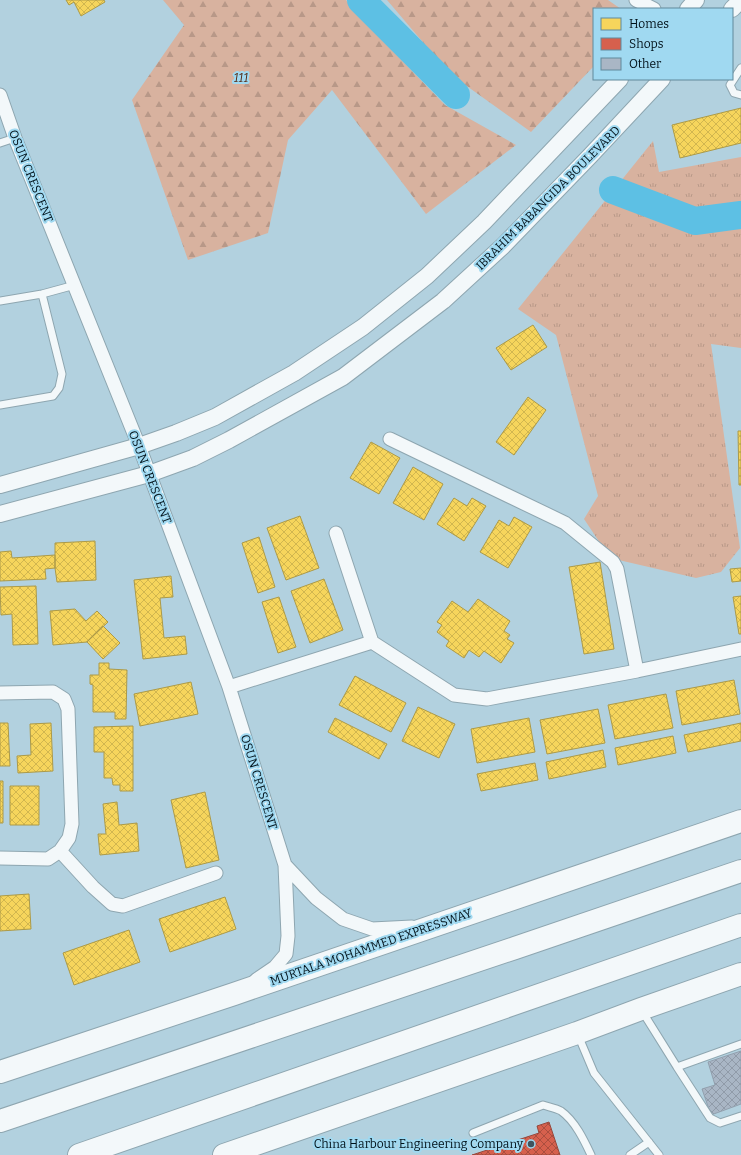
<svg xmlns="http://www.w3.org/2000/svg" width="741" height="1155" font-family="Bitter,serif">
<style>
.grass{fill:url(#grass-tufts)}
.forest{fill:url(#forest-firs)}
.homes{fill:url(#homes-cross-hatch);stroke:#ac9a48}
.shops{fill:url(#shops-cross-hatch);stroke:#96483d}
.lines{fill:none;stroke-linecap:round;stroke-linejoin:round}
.river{stroke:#5dc0e4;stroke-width:28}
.building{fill:url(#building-cross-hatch);stroke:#92a0ae}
.service-casing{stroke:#8ea6b0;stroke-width:9}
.minor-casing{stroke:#8ea6b0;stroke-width:15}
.tertiary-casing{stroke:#8ea6b0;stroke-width:18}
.trunk-casing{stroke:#8ea6b0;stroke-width:24}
.motorway-casing{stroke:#8ea6b0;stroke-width:24}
.service{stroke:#f3f8fa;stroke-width:7}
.minor{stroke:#f3f8fa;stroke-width:13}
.tertiary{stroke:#f3f8fa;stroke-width:16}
.trunk{stroke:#f3f8fa;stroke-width:22}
.motorway{stroke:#f3f8fa;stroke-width:22}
.poi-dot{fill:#3e545e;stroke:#a0d9f1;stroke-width:1.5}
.labels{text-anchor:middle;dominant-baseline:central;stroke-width:4;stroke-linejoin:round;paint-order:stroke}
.park-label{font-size:12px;font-style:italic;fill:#52260e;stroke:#a0d9f1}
.street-label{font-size:12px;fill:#001119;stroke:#a0d9f1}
.poi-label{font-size:12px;fill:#001119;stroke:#a0d9f1;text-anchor:end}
</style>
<defs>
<pattern id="grass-tufts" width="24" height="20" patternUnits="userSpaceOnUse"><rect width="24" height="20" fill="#d8b29f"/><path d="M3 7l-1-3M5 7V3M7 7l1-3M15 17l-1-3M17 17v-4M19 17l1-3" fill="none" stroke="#b89888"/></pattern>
<pattern id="forest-firs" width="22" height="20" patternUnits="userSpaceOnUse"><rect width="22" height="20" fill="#d8b29f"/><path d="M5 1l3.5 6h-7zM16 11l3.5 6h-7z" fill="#b89888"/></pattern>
<pattern id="homes-cross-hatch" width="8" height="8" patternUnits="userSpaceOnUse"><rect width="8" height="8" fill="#f6d55c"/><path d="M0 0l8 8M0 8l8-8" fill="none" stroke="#d1b64f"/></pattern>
<pattern id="shops-cross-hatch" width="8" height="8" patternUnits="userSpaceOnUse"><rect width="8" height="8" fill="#d6604d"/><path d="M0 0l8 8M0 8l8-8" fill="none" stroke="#ab4e3f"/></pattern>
<pattern id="building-cross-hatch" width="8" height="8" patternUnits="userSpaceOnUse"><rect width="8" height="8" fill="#a9b6c5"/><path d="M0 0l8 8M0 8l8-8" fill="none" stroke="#909ba9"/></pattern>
</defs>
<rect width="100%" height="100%" fill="#b2d1df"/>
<!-- grass -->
<path class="grass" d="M 653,141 L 659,172 L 741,157 L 741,348 L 711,344 L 740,548 L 721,572 L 696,578 L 610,558 L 584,519 L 598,496 L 556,335 L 518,309 Z"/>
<!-- forest -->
<path class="forest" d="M 163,0 L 346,0 L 355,12 L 445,105 L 516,145 L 426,214 L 332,90 L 288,140 L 268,233 L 188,260 L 132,100 L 184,25 Z
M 387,0 L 608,0 L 621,9 L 594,9 L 594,66 L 531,132 L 450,74 Z"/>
<!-- homes -->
<path class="homes" d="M 66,0 L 104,0 L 105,2 L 81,16 L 74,2 L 69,5 Z
M 741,108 L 741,143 L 680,158 L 672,125 Z
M 533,325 L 547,347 L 511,370 L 496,348 Z
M 528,397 L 546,410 L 514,455 L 496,442 Z
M 738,431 L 741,431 L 741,485 L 739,485 Z
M 371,442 L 400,458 L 379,494 L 350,478 Z
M 413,467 L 443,484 L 424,520 L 393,503 Z
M 454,498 L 467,506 L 472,498 L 486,506 L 464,541 L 437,524 Z
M 300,516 L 319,568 L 286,580 L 267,528 Z
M 514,517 L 532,527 L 508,568 L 480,552 L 499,520 L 509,526 Z
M 259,537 L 275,587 L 258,593 L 242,543 Z
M 95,541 L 96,580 L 57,582 L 55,568 L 55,543 Z
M 11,551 L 12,558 L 55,555 L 55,568 L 45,569 L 46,579 L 0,581 L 0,552 Z
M 600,562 L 614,649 L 584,654 L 569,567 Z
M 741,568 L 741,581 L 732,582 L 730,569 Z
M 171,576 L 173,597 L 160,598 L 164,638 L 185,636 L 187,654 L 143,659 L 134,580 Z
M 324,579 L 343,630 L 310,643 L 291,591 Z
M 36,586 L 38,644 L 13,645 L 12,614 L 1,615 L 0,587 Z
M 741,596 L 741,634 L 739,634 L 733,597 Z
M 279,597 L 296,647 L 278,653 L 262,602 Z
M 478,599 L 510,621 L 504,631 L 510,635 L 507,639 L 514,643 L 501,663 L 484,651 L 479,657 L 469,650 L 464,658 L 446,646 L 449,641 L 437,632 L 442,625 L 437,622 L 452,601 L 468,612 Z
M 75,609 L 86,621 L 97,611 L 108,622 L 87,642 L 53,645 L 50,611 Z
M 103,626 L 120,643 L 103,659 L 87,642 Z
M 99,663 L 109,663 L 109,669 L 127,670 L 126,719 L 115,719 L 115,712 L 93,712 L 93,685 L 90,684 L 90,675 L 99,675 Z
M 355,676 L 406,703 L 391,732 L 339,705 Z
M 734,680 L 740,714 L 682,725 L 676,691 Z
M 191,682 L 198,714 L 140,726 L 134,694 Z
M 666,694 L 673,728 L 615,739 L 608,705 Z
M 418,707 L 455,724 L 439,758 L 402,741 Z
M 598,709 L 605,743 L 547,754 L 540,720 Z
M 335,718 L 387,744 L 379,759 L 328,732 Z
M 529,718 L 535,752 L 477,763 L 471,729 Z
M 0,723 L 8,723 L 10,766 L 0,766 Z
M 51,723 L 53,771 L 18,773 L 17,756 L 31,755 L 30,724 Z
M 741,723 L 741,741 L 688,752 L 684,735 Z
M 133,726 L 133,791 L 120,791 L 120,785 L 113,785 L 112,778 L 104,778 L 104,752 L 94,752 L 94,727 Z
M 673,736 L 676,753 L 618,765 L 615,748 Z
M 603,750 L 606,767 L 549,779 L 546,762 Z
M 535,763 L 538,780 L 481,791 L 477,774 Z
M 0,781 L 3,781 L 3,823 L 0,823 Z
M 10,786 L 39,786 L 39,825 L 10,825 Z
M 205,792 L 219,860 L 186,868 L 171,800 Z
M 117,802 L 119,825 L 137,823 L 139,851 L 100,855 L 98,834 L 106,834 L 103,804 Z
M 29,894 L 31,929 L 0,931 L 0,896 Z
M 225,897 L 236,929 L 170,952 L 159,919 Z
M 129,930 L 140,962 L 74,985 L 63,953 Z"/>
<!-- shops -->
<path class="shops" d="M 549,1122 L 560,1155 L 472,1155 L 539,1133 L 537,1126 Z"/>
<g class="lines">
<!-- river -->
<path class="river" d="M 361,0 L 456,95
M 613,190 L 695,221 L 741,215"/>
</g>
<!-- building -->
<path class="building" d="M 741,1051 L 741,1104 L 711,1115 L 702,1089 L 715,1085 L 708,1062 Z"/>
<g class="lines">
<defs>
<path id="service" d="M 741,68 L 730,85 L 734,93 L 741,95
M 0,143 L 15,138
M 0,301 L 42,294 L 75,285
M 0,405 L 53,396 L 59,388 L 62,374 L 42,294
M 642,1011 L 677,1067 L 741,1044
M 578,1035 L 594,1073 L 659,1155
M 677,1067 L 710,1118 L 720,1123 L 741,1116
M 473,1133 L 543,1105 C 549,1107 556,1108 561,1111 C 575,1121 584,1140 591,1155
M 630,1155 L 649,1142"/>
<path id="minor" d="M 636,0 L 654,9
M 0,95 L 15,138 L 139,446 L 229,687 L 285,865 L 288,936 L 286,954 L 275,967 L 256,980
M 390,439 L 565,523 L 613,562 L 617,569 L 637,671
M 336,533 L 372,642
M 229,687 L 372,642 L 454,695 L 487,699 L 637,671 L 741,649
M 0,693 L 53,692 L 64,699 L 68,709 L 72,824 L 69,838 L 60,851 L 48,859 L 0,858
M 60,851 L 93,887 L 112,904 L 123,906 L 216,873
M 285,865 L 316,898 L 343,919 L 372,929 L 412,927"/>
<path id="tertiary" d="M 688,9 L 696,0
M 732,9 L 741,0
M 0,485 L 139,446 L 176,433 L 215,417 L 294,373 L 363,327 L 427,276 L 484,222 L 620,79
M 0,514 L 149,474 L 193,458 L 229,440 L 343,377 L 443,301 L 503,246 L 590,156 L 662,79"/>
<path id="trunk" d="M 0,1072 L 234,994 L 741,821
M 224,1155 L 577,1033 L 641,1009 L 741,974"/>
<path id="motorway" d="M 0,1121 L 515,948 L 741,871
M 79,1155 L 741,925"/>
</defs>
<!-- service casing -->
<use href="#service" class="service-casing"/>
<!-- minor casing -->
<use href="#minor" class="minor-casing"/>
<!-- tertiary casing -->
<use href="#tertiary" class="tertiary-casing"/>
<!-- trunk casing -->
<use href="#trunk" class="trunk-casing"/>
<!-- motorway casing -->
<use href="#motorway" class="motorway-casing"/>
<!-- service -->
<use href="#service" class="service"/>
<!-- minor -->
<use href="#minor" class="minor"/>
<!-- tertiary -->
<use href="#tertiary" class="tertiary"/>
<!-- trunk -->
<use href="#trunk" class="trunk"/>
<!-- motorway -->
<use href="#motorway" class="motorway"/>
</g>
<!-- markers -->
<circle class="poi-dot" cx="531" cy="1144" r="4"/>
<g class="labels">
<!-- park labels -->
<g class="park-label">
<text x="241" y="78">111</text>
</g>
<!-- street labels -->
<g class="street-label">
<text transform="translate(31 176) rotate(68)">OSUN CRESCENT</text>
<text transform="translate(548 198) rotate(-45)">IBRAHIM BABANGIDA BOULEVARD</text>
<text transform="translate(150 477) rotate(69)">OSUN CRESCENT</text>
<text transform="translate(259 782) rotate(73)">OSUN CRESCENT</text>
<text transform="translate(371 947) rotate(-19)">MURTALA MOHAMMED EXPRESSWAY</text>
</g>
<!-- poi labels -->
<g class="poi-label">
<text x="523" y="1144">China Harbour Engineering Company</text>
</g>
</g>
<!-- legend -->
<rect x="593" y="8" width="140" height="72" fill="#a0d9f1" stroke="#60899b"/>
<rect x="601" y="18" width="20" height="12" fill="#f6d55c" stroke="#60899b"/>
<text x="629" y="28" font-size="12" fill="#001119">Homes</text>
<rect x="601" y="38" width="20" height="12" fill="#d6604d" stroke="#60899b"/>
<text x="629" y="48" font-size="12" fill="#001119">Shops</text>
<rect x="601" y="58" width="20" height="12" fill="#a9b6c5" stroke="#60899b"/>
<text x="629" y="68" font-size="12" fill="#001119">Other</text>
</svg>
